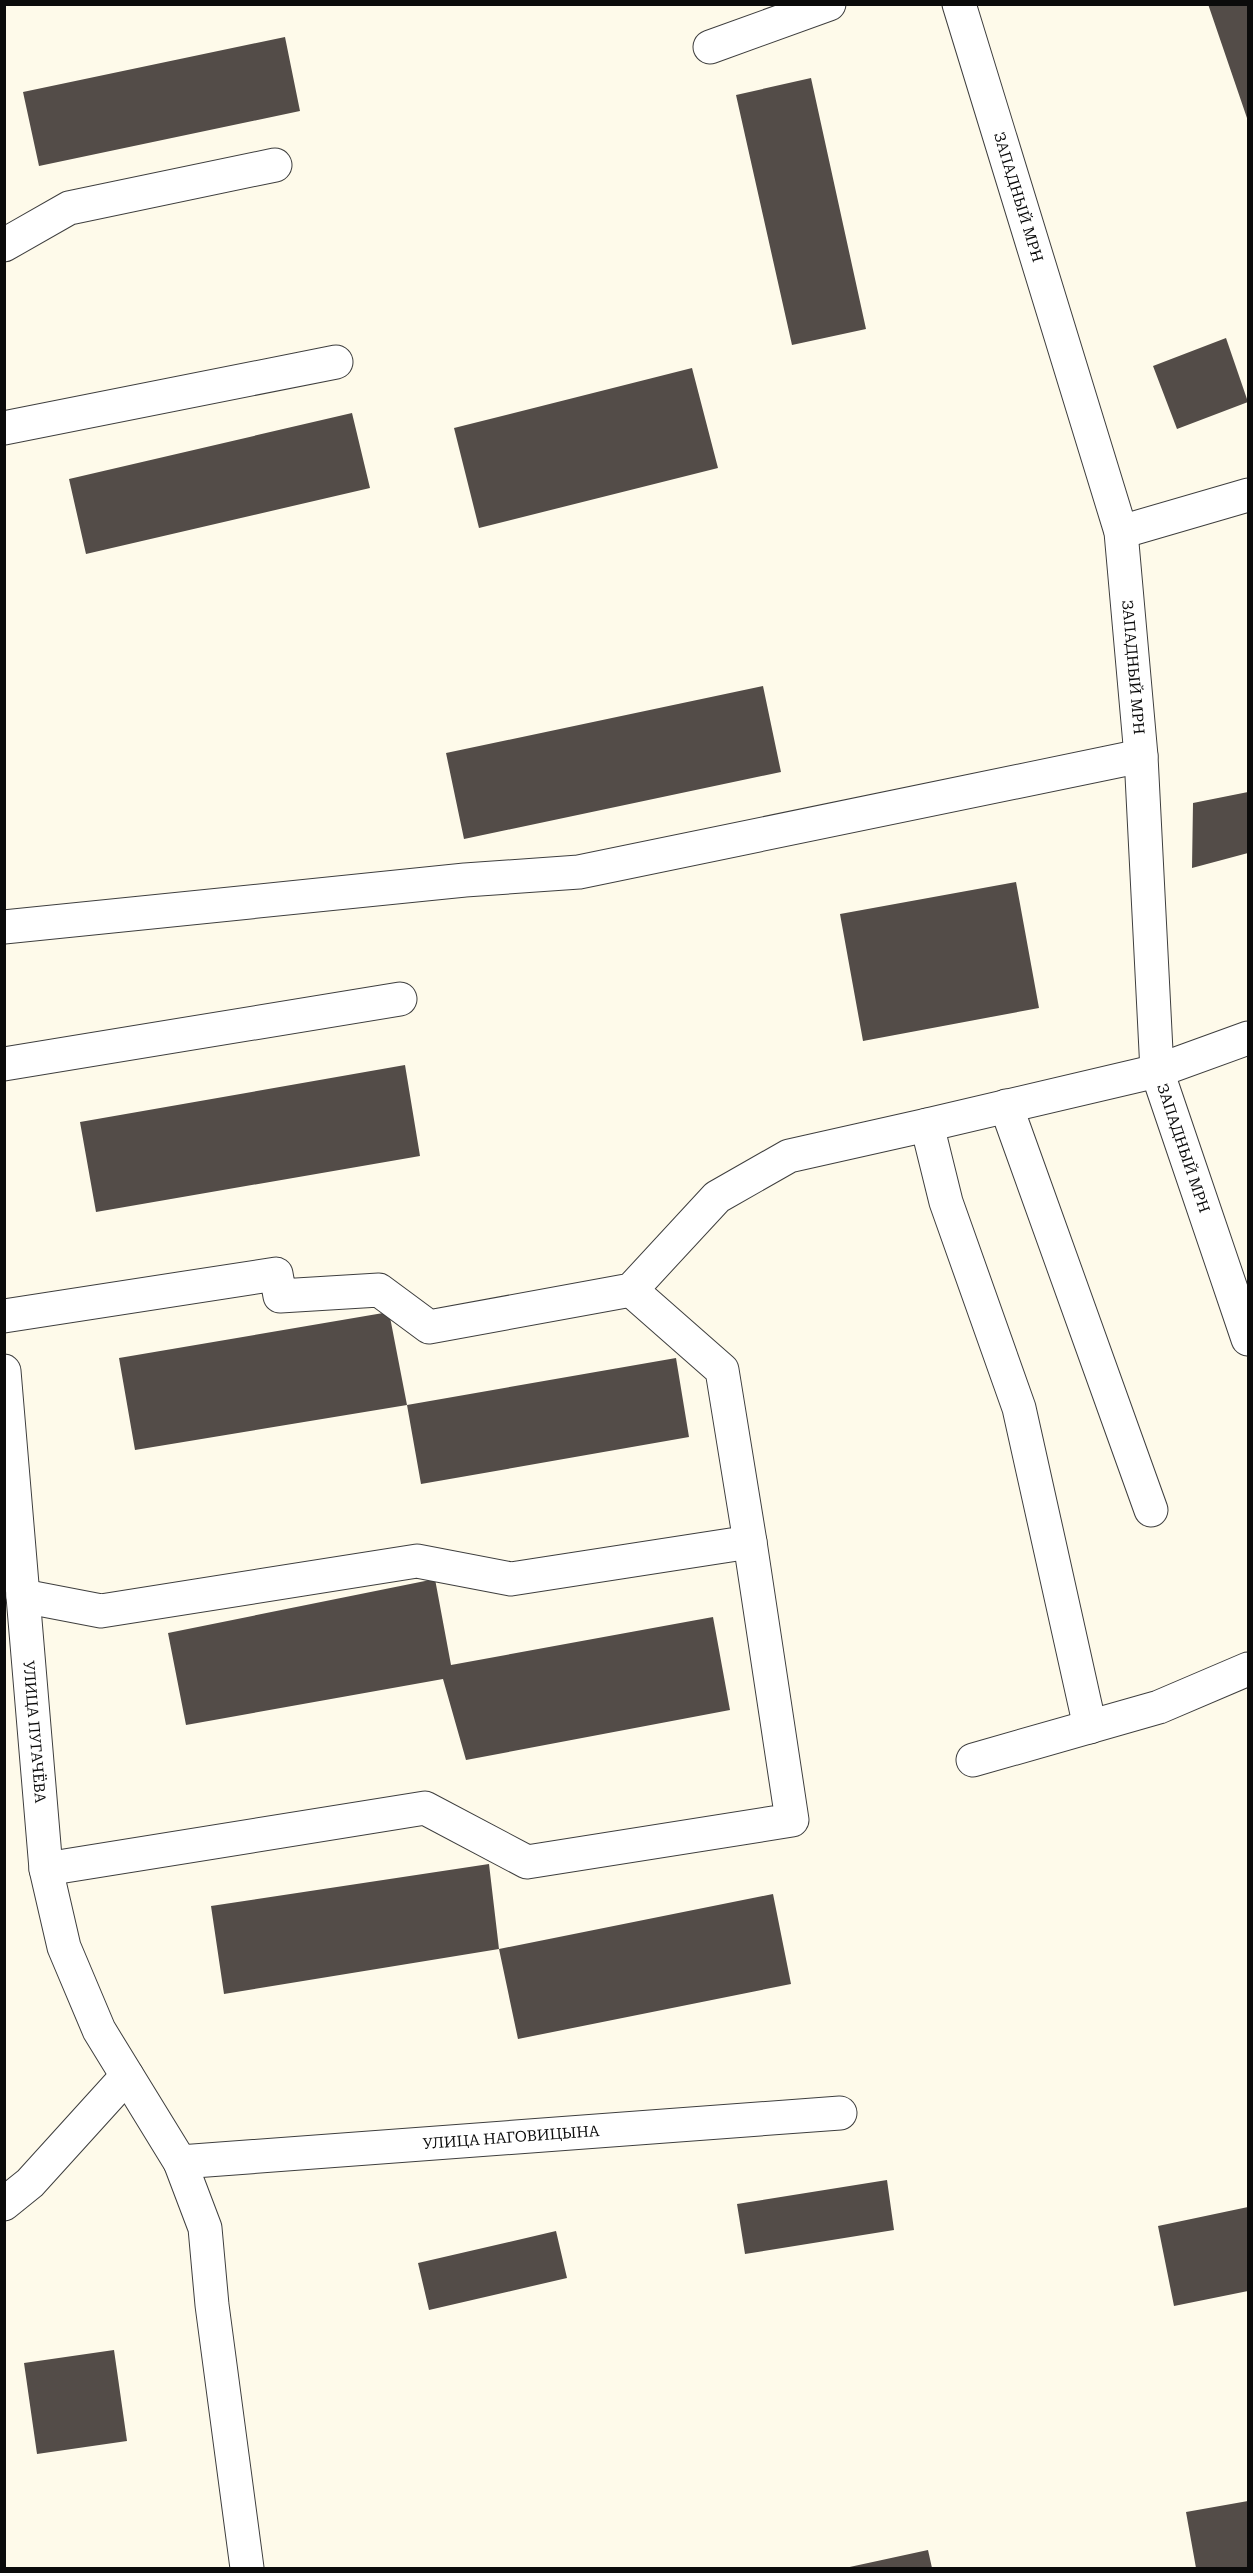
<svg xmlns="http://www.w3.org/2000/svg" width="1253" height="2573" font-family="'Roboto Serif',serif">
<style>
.building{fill:#534c48}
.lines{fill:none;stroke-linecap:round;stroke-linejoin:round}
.minor-casing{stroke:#3e3e3e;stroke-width:35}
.minor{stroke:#fff;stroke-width:33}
.labels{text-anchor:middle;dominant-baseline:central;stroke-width:6;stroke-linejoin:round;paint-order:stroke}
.street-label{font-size:15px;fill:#0b0b0b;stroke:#fff}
</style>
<rect width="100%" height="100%" fill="#fefaea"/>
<!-- building -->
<path class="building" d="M 1208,4 L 1248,4 L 1248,121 Z
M 285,37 L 300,111 L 39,166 L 23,92 Z
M 811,78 L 866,329 L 792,345 L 736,95 Z
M 1226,338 L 1248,402 L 1177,429 L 1153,366 Z
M 692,368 L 718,468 L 479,528 L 454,428 Z
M 352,413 L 370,488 L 86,554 L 69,479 Z
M 763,686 L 781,772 L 464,839 L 446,753 Z
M 1248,792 L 1248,853 L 1192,868 L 1193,803 Z
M 1016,882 L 1039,1008 L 863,1041 L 840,914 Z
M 405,1065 L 420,1156 L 96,1212 L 80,1122 Z
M 389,1312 L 407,1405 L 676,1358 L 689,1437 L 421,1484 L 407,1405 L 135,1450 L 119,1358 Z
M 435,1579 L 451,1665 L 713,1617 L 730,1710 L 466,1760 L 443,1679 L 186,1725 L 168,1633 Z
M 489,1864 L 499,1949 L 224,1994 L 211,1906 Z
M 773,1894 L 791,1984 L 518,2039 L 499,1949 Z
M 887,2180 L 894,2230 L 745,2254 L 737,2204 Z
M 1248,2207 L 1248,2291 L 1174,2306 L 1158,2226 Z
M 556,2231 L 567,2278 L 429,2310 L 418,2263 Z
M 114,2350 L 127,2441 L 37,2454 L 24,2363 Z
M 1248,2501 L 1248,2568 L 1196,2568 L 1186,2512 Z
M 928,2550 L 932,2568 L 845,2568 Z"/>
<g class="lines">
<defs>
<g id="minor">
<path id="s1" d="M 959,4 L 1121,532 L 1141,756 L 1157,1071 L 1248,1339"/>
<path d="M 710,47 L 829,4"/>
<path d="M 4,245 L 69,208 L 275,165"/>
<path d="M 4,428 L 336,362"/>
<path d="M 1121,532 L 1248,495"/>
<path d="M 4,927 L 465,880 L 579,872 L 1141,756"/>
<path d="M 4,1064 L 400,999"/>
<path d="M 1006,1106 L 1151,1510"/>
<path d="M 4,1316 L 276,1274 L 280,1296 L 379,1290 L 429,1327 L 631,1290 L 717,1197 L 789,1156 L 927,1125"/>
<path id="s2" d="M 4,1371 L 46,1869 L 64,1947 L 99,2030 L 180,2162 L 205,2228 L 212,2305 L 247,2568"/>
<path d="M 23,1596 L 101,1611 L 417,1561 L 511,1579 L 750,1542 L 722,1370 L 631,1290"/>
<path d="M 1090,1727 L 1019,1408 L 946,1202 L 927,1125 L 1157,1071 L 1248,1038"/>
<path d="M 973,1760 L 1159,1707 L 1248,1669"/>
<path d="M 46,1869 L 425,1808 L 527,1862 L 792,1820 L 750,1542"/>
<path id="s3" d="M 180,2162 L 840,2113"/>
<path d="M 4,2204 L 30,2183 L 127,2076"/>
</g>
</defs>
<!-- minor casing -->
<use href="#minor" class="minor-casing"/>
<!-- minor -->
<use href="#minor" class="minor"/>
</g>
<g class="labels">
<!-- street labels -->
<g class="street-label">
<text stroke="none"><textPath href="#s1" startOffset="202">ЗАПАДНЫЙ МРН</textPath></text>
<text stroke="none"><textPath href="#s1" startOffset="688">ЗАПАДНЫЙ МРН</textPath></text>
<text stroke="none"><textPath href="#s1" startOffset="1174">ЗАПАДНЫЙ МРН</textPath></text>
<text stroke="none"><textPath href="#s2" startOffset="362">УЛИЦА ПУГАЧЁВА</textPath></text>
<text stroke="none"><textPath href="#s3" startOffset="332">УЛИЦА НАГОВИЦЫНА</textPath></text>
</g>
</g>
<!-- border -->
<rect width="1253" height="2573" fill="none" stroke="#0b0b0b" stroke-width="12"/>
</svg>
